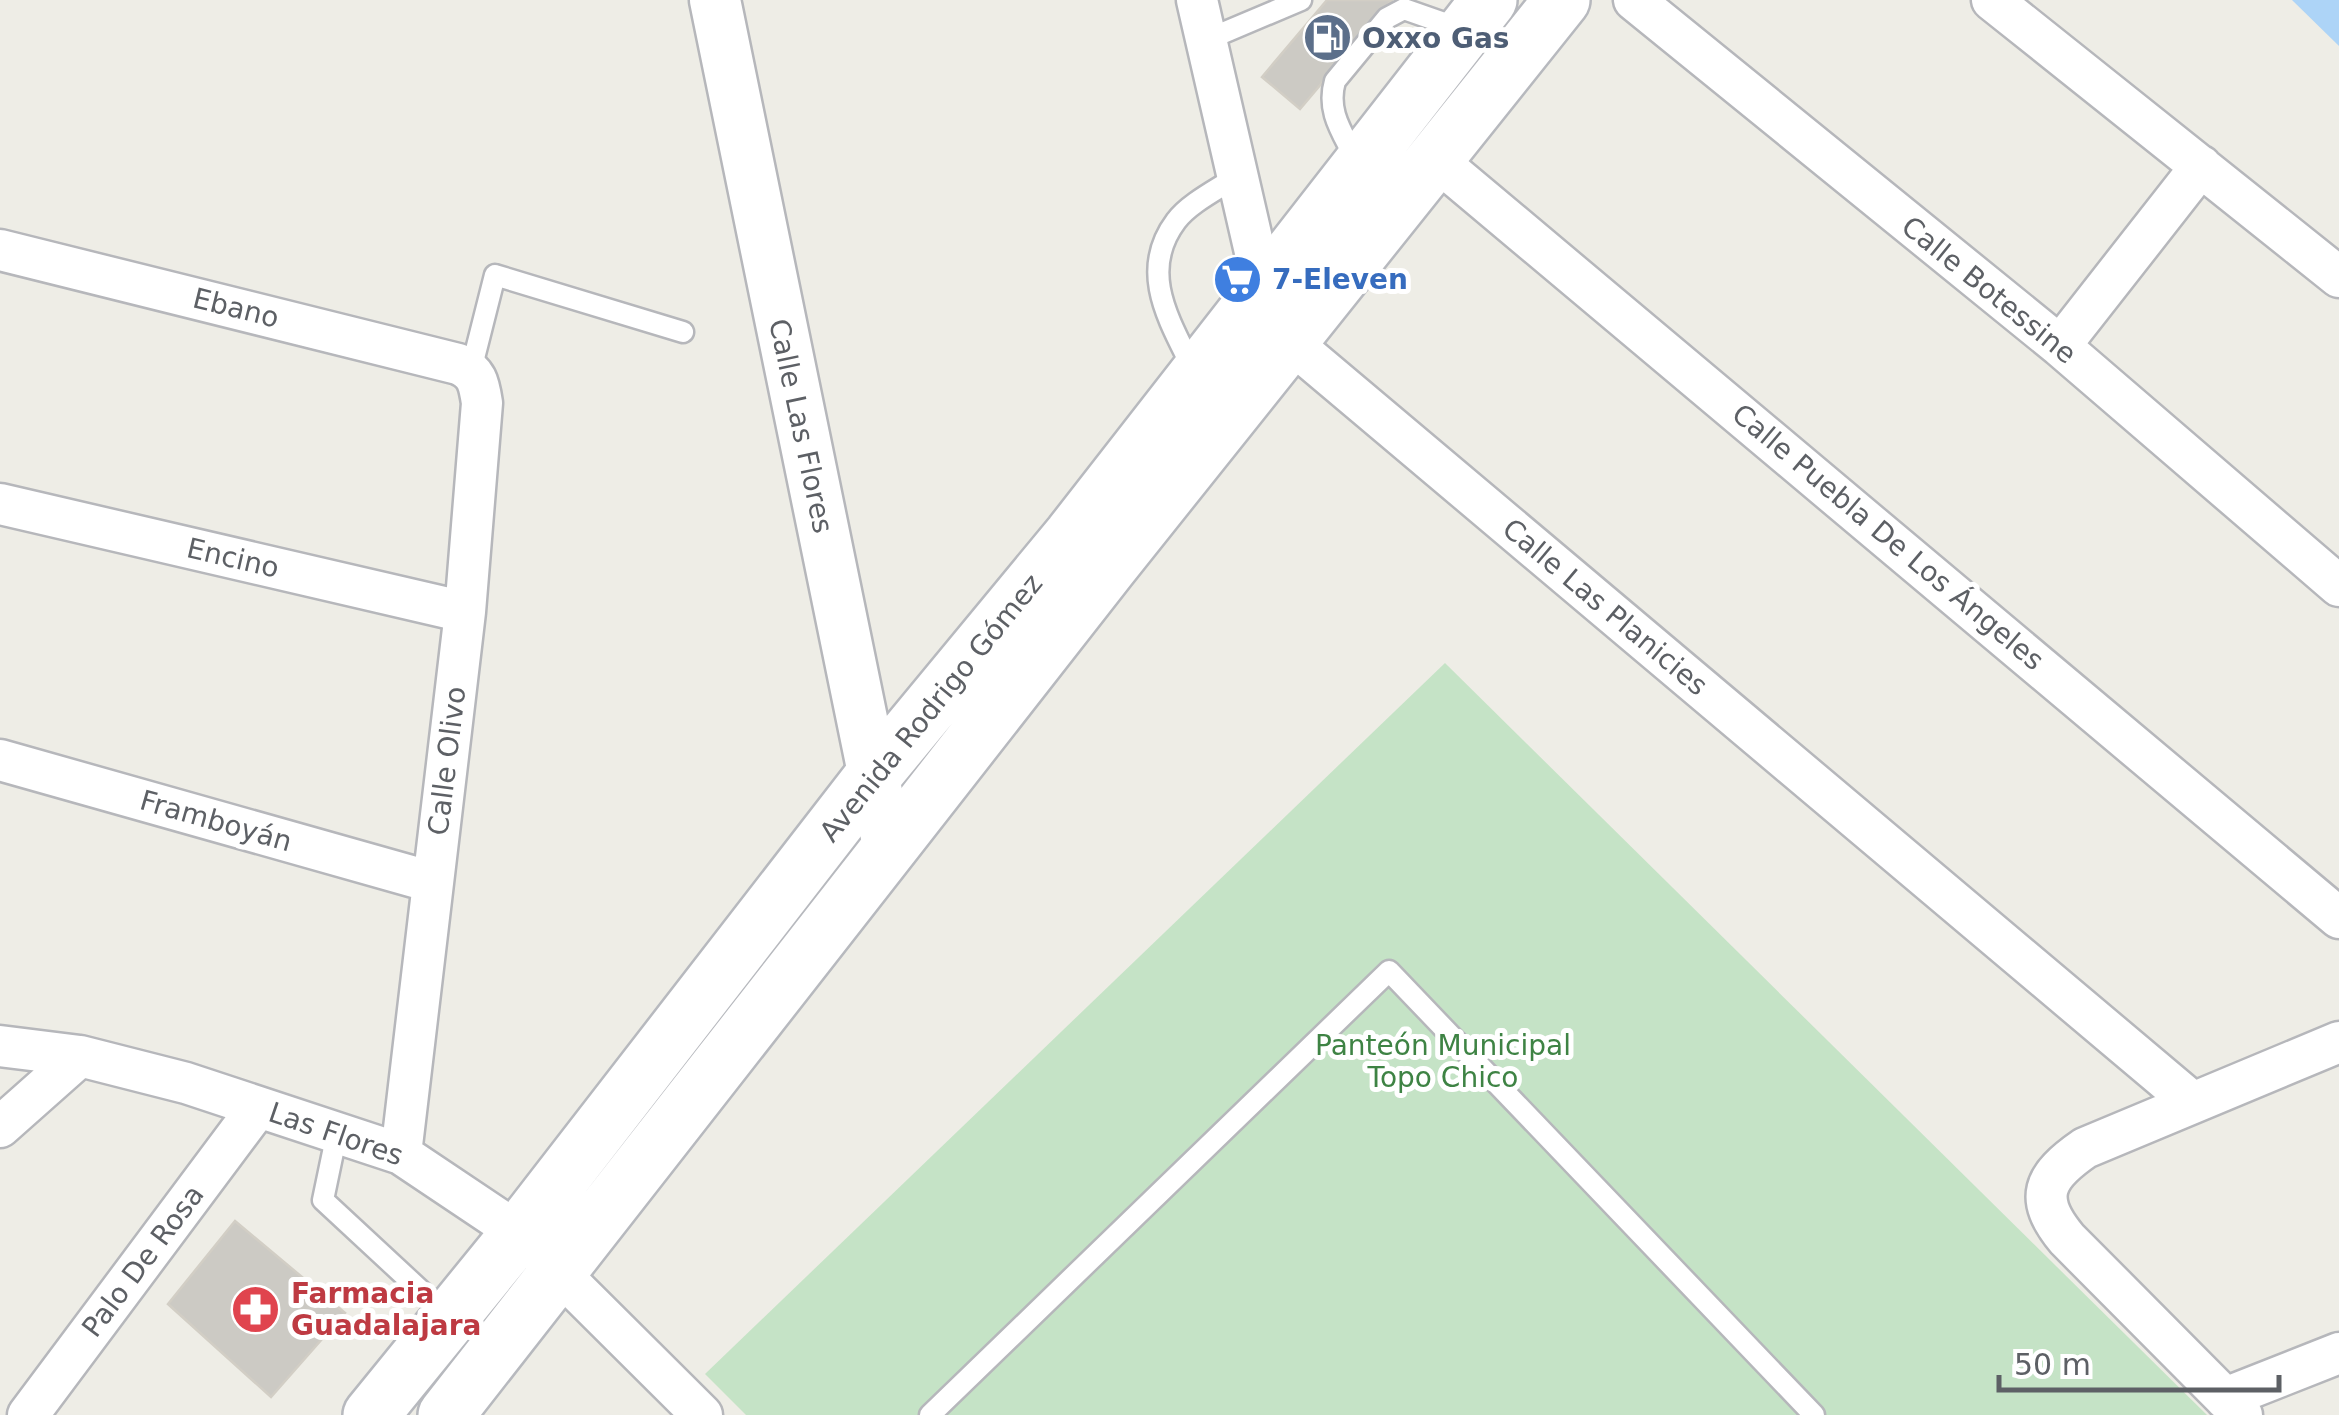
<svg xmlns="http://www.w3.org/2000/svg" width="2339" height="1415" font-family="'DejaVu Sans',sans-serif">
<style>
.green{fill:#c5e3c6}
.water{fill:#add4f7}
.building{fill:#cccac4;stroke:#d2cec5;stroke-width:2.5}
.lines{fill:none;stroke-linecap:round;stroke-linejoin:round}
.service-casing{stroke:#b6b7bb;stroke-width:25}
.minor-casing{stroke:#b6b7bb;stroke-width:45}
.tertiary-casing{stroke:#b6b7bb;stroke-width:55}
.secondary-casing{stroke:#b7b9be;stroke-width:60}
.service{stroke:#fff;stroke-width:20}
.minor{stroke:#fff;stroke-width:40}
.tertiary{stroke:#fff;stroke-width:50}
.secondary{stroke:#fff;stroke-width:55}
.labels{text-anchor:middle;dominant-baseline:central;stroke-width:10;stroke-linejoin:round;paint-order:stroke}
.service-label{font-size:28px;font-weight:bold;fill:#4e5e75;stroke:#fff;text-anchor:start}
.shop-label{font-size:28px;font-weight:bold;fill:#366cbe;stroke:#fff;text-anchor:start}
.street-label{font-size:28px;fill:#5d6065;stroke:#fff}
.park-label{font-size:28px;fill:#3e8344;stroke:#fff}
.health-label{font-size:28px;font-weight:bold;fill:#be3a42;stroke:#fff;text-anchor:start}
</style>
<rect width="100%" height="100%" fill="#eeede6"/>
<!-- green -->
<path class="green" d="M 1445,663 L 2207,1415 L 746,1415 L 705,1374 Z"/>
<!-- water -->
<path class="water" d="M 2292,0 L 2339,0 L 2339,46 Z"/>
<!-- building -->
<path class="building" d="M 1327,0 L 1392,0 L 1300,109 L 1262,77 Z
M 235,1221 L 345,1313 L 271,1397 L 168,1304 Z"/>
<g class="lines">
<defs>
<path id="service" d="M 1204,41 L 1301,0
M 1356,160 C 1343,133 1326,112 1335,81 L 1387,18 L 1404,9 L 1464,30
M 471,370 L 495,275 L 683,332
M 1195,373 C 1171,323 1137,273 1176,221 C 1189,203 1220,188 1239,175
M 337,1133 L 323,1200 L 447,1315
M 930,1415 L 1389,971 L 1814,1415"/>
<path id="minor" d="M 1197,0 L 1264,291 L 1289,341 L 2192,1102
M 1634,0 L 2060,346 L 2339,586
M 1992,0 L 2339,277
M 1435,159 L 2339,918
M 0,250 L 458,364 C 477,372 479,383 482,403 L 465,612 L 401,1154
M 2060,346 L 2201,166
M 0,504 L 465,612
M 0,760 L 432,882
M 0,1046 L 80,1056 L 186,1083 L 401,1154 L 519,1233 L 702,1415
M 0,1127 L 80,1056
M 2225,1398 L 2339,1353
M 28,1415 L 258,1107
M 2242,1415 L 2067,1239 C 2033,1198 2043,1177 2085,1148 L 2339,1042"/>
<path id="tertiary" d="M 715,0 L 889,851"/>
<path id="secondary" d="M 371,1415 L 519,1233 L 872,777 L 1072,535 L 1489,0
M 446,1415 L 1110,566 L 1562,0"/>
</defs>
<!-- service casing -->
<use href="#service" class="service-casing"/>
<!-- minor casing -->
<use href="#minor" class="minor-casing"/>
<!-- tertiary casing -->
<use href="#tertiary" class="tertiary-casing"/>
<!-- secondary casing -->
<use href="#secondary" class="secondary-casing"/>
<!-- service -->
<use href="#service" class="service"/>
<!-- minor -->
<use href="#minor" class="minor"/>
<!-- tertiary -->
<use href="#tertiary" class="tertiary"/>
<!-- secondary -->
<use href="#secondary" class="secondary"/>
</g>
<!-- icons -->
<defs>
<symbol id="fuel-disc" viewBox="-11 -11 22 22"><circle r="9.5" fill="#5c6f8a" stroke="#fff"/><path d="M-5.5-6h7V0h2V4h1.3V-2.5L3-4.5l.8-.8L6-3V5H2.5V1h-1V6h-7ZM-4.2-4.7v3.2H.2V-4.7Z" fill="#fff"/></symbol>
<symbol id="supermarket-disc" viewBox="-11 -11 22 22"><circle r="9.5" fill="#3f7fe0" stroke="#fff"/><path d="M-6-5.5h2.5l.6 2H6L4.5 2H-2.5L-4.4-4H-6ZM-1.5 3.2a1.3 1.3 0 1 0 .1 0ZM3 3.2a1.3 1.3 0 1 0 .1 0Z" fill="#fff"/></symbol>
<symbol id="pharmacy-disc" viewBox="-11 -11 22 22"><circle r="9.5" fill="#e0444e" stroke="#fff"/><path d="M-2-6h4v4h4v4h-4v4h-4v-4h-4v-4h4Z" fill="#fff"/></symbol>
</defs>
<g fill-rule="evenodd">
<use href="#fuel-disc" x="1300" y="10" width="55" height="55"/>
<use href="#supermarket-disc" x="1210" y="252" width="55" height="55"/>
<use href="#pharmacy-disc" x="228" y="1282" width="55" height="55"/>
</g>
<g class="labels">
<!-- service labels -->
<g class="service-label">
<text x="1362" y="38">Oxxo Gas</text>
</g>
<!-- shop labels -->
<g class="shop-label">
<text x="1272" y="279">7-Eleven</text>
</g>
<!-- street labels -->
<g class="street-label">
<text transform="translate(1989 290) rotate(39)">Calle Botessine</text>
<text transform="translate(236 308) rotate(14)">Ebano</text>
<text transform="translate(801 426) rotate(78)">Calle Las Flores</text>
<text transform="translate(1888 537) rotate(40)">Calle Puebla De Los Ángeles</text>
<text transform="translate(233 558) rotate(13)">Encino</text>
<text transform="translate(1605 607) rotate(40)">Calle Las Planicies</text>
<text transform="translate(931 708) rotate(-51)">Avenida Rodrigo Gómez</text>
<text transform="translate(447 761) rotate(-83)">Calle Olivo</text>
<text transform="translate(216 821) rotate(16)">Framboyán</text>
<text transform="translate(336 1134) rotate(19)">Las Flores</text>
<text transform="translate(143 1261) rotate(-53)">Palo De Rosa</text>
</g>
<!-- park labels -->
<g class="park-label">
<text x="1443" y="1045">Panteón Municipal<tspan x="1443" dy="32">Topo Chico</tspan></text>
</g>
<!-- health labels -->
<g class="health-label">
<text x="291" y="1293">Farmacia<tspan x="291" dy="32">Guadalajara</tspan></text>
</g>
</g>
<!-- scale -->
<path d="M1999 1375v15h280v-15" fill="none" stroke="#5d6065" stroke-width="5"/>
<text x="2014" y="1375" font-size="30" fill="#5d6065" stroke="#ffffff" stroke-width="8" paint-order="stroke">50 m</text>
</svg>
